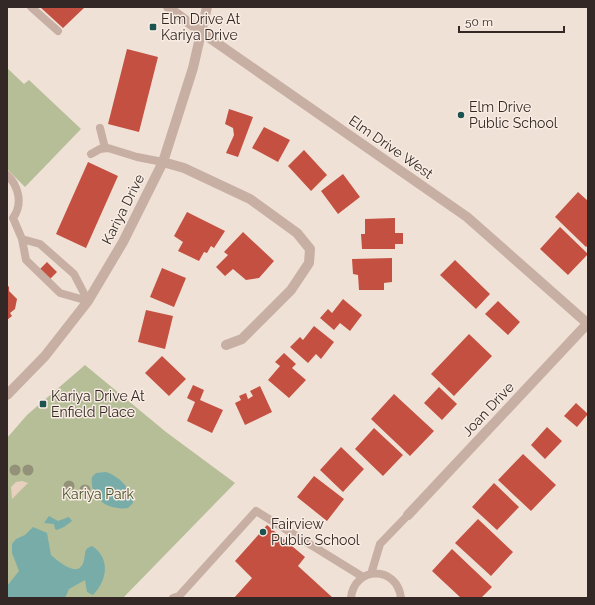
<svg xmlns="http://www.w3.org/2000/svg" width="595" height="605" font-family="Raleway,sans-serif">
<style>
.green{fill:#b6be98}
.plaza{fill:#e8d0be}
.water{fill:#77aca8}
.building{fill:#c45041}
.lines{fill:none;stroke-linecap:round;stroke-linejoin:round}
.service{stroke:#c8afa4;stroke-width:8}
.minor{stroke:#c8afa4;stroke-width:10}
.tree{fill:#939278}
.poi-dot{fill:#1c5350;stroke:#f8ece3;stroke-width:1.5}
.labels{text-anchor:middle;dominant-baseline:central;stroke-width:3;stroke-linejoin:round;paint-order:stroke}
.poi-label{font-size:14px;fill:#332825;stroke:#f8ece3;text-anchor:start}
.street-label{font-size:14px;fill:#332825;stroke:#f8ece3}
.park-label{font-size:14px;fill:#47512a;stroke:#f8ece3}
</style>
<rect width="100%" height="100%" fill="#f0e1d7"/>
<!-- green -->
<path class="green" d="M 7,68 L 24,84 L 29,80 L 81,129 L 25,187 L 7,169 Z
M 85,365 L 166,432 L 235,483 L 123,598 L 7,598 L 7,438 L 27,415 Z"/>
<!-- plaza -->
<path class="plaza" d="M 22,481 L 28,483 L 12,499 L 11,487 L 16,482 Z"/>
<!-- water -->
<path class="water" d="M 106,472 C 118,476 132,488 133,503 L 128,508 C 108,511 89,498 92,477 L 96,473 Z
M 49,516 L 58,521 L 69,517 L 72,521 L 64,527 L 57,530 L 55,529 L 54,524 L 44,523 Z
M 33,527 L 47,533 L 51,555 C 59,562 80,580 84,560 C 86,553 83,549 92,546 C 111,558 107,581 93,595 L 87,592 L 85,580 L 69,589 L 65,598 L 40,597 L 7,598 L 7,586 L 19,571 L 12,553 L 12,544 L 16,539 L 25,535 Z"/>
<!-- building -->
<path class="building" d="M 40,7 L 85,7 L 63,28 Z
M 127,49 L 158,57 L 139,132 L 108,124 Z
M 229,109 L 253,117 L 238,157 L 226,153 L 234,135 L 233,128 L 225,124 Z
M 264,127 L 290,140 L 278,162 L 252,148 Z
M 304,150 L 327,175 L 311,191 L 288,166 Z
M 88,162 L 118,176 L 86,248 L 56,234 Z
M 343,174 L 360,197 L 338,214 L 321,191 Z
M 578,192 L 588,201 L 588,245 L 586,247 L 555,217 Z
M 187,212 L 225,231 L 214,248 L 211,246 L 207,253 L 204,252 L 199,261 L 178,251 L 183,242 L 174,236 Z
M 395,218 L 395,233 L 403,233 L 403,244 L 395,244 L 395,249 L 362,249 L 361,234 L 365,234 L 365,219 Z
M 560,227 L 588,254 L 568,275 L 540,249 Z
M 243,232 L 274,261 L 259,278 L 246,280 L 233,269 L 225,276 L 216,267 L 228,255 L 224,252 Z
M 392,258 L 392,282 L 384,283 L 384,290 L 359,290 L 358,275 L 353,274 L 352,259 Z
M 455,260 L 490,294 L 476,309 L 440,275 Z
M 47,262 L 57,272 L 50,279 L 40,269 Z
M 162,268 L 186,278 L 174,307 L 150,297 Z
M 7,285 L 9,287 L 9,291 L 17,299 L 15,309 L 10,313 L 12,316 L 7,320 Z
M 343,299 L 362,315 L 350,331 L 340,323 L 334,330 L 320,318 L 328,309 L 332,313 Z
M 498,301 L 520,322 L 508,335 L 485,314 Z
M 146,310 L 173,316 L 165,349 L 138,342 Z
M 314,326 L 334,342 L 321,359 L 316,354 L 308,363 L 290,347 L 300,337 L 303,340 Z
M 469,334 L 492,356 L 454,396 L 431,374 Z
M 284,353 L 296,364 L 292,368 L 306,380 L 289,398 L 268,380 L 280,366 L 275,362 Z
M 162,356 L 186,379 L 169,396 L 145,373 Z
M 193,385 L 204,390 L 200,400 L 223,410 L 212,433 L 187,421 L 195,402 L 187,398 Z
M 260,386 L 272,412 L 245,425 L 235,403 L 241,400 L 239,396 L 246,393 L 248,399 L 253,396 L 250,391 Z
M 439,387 L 457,404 L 442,420 L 424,403 Z
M 394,394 L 434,431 L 410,456 L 371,419 Z
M 576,403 L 588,414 L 577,427 L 564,416 Z
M 547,427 L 562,441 L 545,459 L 531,445 Z
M 374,428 L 403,455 L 383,476 L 355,449 Z
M 341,447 L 364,469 L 343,492 L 320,470 Z
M 523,454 L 556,485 L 531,511 L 498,480 Z
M 314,476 L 344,499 L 327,521 L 297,497 Z
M 494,483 L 519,507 L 497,530 L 472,507 Z
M 478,519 L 513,552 L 491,576 L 455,543 Z
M 267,525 L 305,557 L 298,566 L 333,598 L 234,598 L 252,578 L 235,561 Z
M 452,549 L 492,587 L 481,598 L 461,598 L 432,571 Z"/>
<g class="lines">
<!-- service -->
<path class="service" d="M 31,7 L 58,31
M 100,128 L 105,148
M 91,154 L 100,149 L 108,148 L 137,157 L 163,162
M 7,175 C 19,186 23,204 13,218 L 22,239 L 26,260 L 60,293 L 88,301
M 22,239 L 40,244 L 74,274 L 88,301
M 371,574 L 380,544 L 408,515
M 173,598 L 179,596 L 256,511 L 363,577
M 351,598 C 354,566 397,565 401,598"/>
<!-- minor -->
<path class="minor" d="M 168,7 L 201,32 L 467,217 L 587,323
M 163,162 L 184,168 L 250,199 L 297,233 L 310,249 L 309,263 L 291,290 L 242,339 L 226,345
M 7,395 L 45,356 L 88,301 L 123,242 L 163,162 L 193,68 L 207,7
M 408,515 L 588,323"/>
</g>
<!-- trees -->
<g class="tree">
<circle cx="15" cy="470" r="5.5"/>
<circle cx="28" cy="470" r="5.5"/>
<circle cx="69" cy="486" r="5.5"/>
<circle cx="85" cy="490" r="5.5"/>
</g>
<!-- markers -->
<g class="poi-dot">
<rect x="149" y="23" width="8" height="8" rx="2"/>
<circle cx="461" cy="115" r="4"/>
<rect x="39" y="400" width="8" height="8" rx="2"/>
<circle cx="263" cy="532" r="4"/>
</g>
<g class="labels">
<!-- poi labels -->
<g class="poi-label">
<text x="161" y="19">Elm Drive At<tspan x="161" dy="16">Kariya Drive</tspan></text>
<text x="469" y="107">Elm Drive<tspan x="469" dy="16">Public School</tspan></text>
<text x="51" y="396">Kariya Drive At<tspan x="51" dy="16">Enfield Place</tspan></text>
<text x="271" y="524">Fairview<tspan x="271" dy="16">Public School</tspan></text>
</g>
<!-- street labels -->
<g class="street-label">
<text transform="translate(391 147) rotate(35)">Elm Drive West</text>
<text transform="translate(123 209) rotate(-63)">Kariya Drive</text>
<text transform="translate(488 409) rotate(-47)">Joan Drive</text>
</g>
<!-- park labels -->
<g class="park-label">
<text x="98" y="494">Kariya Park</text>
</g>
</g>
<!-- border -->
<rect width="595" height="605" fill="none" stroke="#332825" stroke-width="16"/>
<!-- scale -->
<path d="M459 26v6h105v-6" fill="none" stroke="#332825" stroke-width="2"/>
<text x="465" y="26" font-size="12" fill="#332825" stroke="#f8ece3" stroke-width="3" paint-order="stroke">50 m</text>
</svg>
